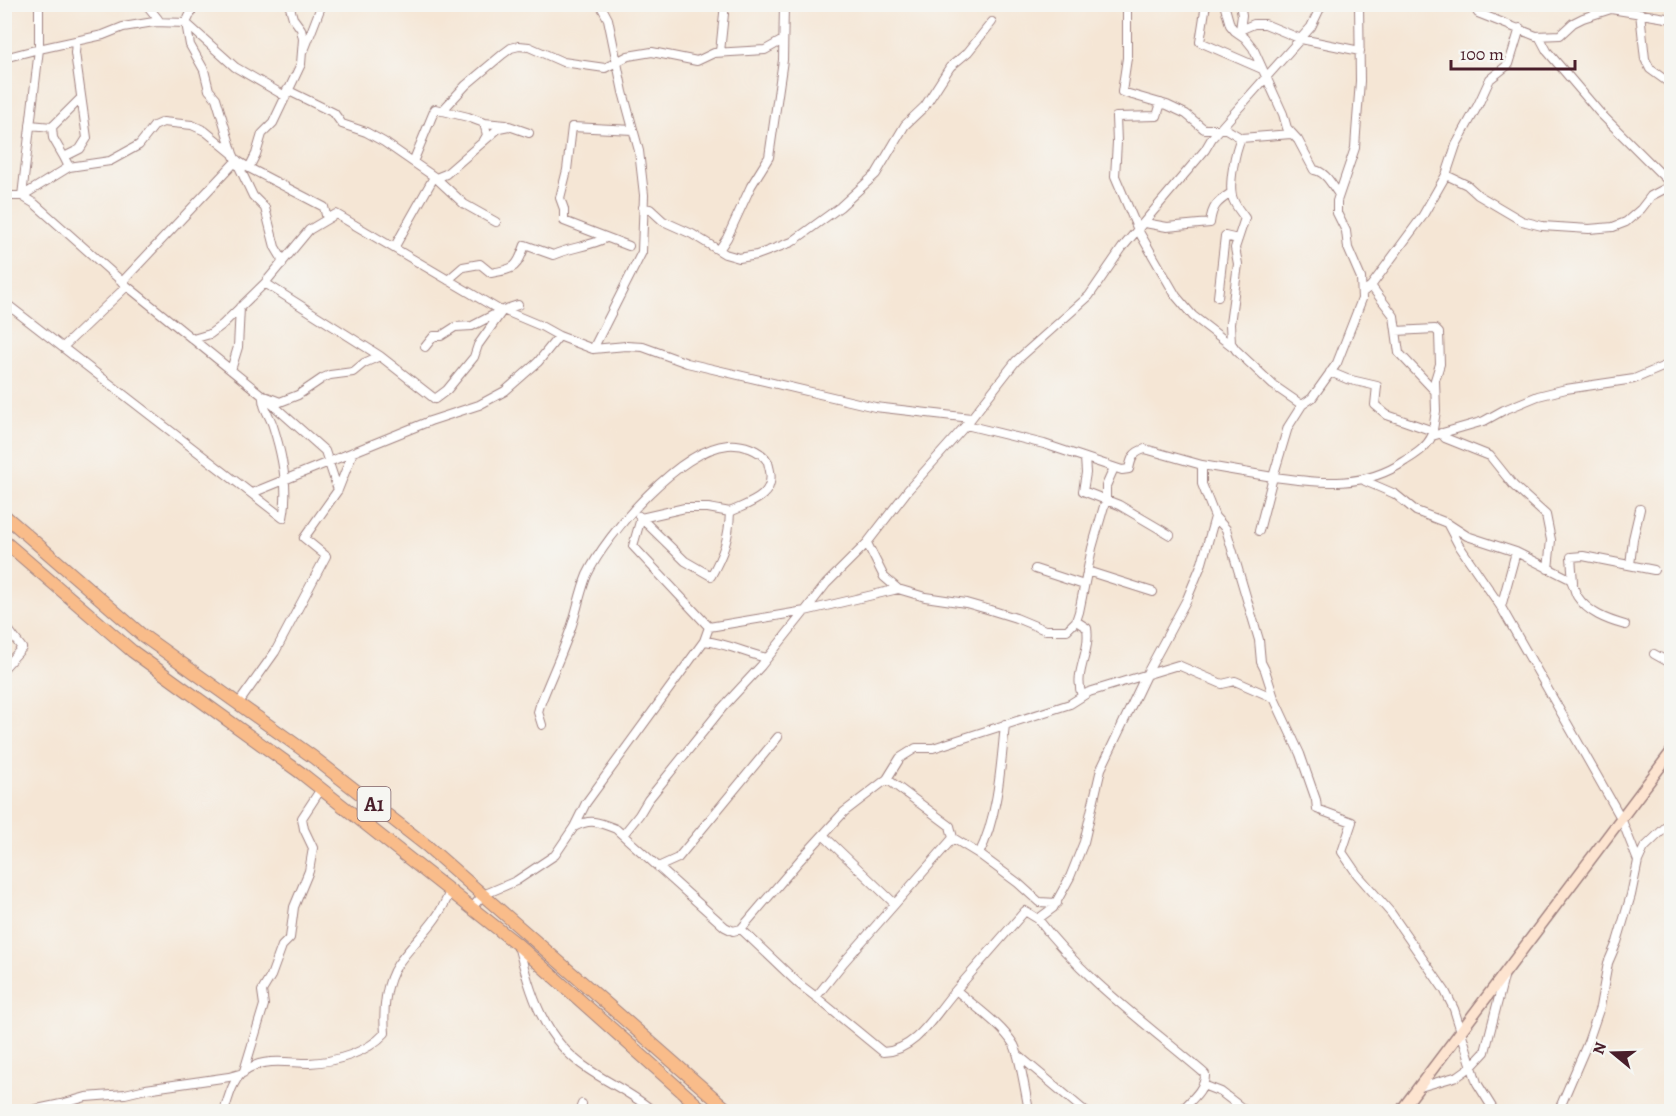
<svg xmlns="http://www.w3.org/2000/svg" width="1676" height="1116" font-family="Alegreya,serif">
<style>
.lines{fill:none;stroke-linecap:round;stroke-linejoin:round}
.minor-casing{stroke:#a08280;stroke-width:10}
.secondary-casing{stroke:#a08280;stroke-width:13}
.trunk-casing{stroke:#a08280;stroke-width:14}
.minor{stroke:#fff;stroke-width:8}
.secondary{stroke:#fde4d0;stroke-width:10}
.trunk{stroke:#f9bc8a;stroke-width:12}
.labels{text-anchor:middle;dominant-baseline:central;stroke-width:4.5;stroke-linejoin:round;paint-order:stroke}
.shield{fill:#f6f6f2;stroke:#7e6067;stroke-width:1.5}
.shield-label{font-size:20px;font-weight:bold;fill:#4a1f2b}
</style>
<rect width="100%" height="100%" fill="#f6f6f2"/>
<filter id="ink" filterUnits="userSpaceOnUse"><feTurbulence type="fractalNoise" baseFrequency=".0167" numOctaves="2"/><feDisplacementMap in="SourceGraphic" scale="12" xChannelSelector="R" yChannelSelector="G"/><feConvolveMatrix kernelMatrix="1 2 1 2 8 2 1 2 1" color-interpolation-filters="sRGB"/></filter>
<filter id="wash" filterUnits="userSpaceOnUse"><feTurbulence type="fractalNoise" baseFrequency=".008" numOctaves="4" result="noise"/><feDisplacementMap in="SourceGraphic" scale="24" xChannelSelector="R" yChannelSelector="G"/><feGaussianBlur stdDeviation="1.35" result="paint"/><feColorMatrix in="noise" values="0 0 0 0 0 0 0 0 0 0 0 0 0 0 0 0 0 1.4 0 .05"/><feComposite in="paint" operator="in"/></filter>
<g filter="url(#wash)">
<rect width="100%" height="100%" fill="#f5e6d5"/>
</g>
<g filter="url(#ink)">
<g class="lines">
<defs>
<path id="minor" d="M 146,4 L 158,19 L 154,22
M 1127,4 L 1127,58 L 1122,92 L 1167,105 L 1186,114 L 1204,129 L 1226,129 L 1241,138 C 1235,151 1229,183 1232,196 C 1234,205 1240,211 1245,218 L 1235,248 L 1238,264 L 1230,324 L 1231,343 L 1236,350 L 1273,385 L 1302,405
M 1206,4 L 1200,42 L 1262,69
M 1224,4 L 1230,25 L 1235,31 L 1245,38 L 1253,48 L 1283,114 L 1287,128 L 1298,140 L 1314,170 C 1325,171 1332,185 1338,193
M 1473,4 L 1478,13 L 1536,36 L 1560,35 L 1573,23 L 1583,18 L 1611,9 L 1672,19
M 1640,13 L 1645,59 L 1650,69 L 1672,85
M 1240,30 L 1242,15 L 1240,4
M 1238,33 L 1240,30 L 1254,24 L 1265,24 L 1301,39 L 1360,51
M 1539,36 L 1547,51 L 1599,112 L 1672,185
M 305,48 L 322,4
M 720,52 L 725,4
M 4,58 L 39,49 L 103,35 L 123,27 L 154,22 L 186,23 L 195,4
M 287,90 L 334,113 L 342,124 L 366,132 L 384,142 L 436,178 L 464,204 L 496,222
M 1161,103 L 1157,116 L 1116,117 L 1117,142 L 1115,176 L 1138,230 L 1176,296 L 1193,316 L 1232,346
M 442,111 L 466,85 L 503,54 L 511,48 L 519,46 L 529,47 L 563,62 L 605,68 L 628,56 L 652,52 L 697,61 L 714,53 L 765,50 L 783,40
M 484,123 L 506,125
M 30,125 L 52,127 L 53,138 L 64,157
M 52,127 L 81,98
M 1241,138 L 1291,134
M 238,161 L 249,168 L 256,154 L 262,134 L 273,123 L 301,64 L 303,39 L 301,29 L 293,18 L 289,4
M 413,162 L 435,109 L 468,117 L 484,123 L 487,135 L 483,142
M 69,167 L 64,157 L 80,149 L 87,138 L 75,53 L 76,42
M 249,168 L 324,207 L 327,219
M 1446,175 L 1467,185 L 1478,195 L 1522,221 L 1542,226 L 1589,229 L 1613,227 L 1626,222 L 1641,209 L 1651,196 L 1672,185
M 436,178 L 446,174 L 499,128 L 509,126 L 529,133
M 4,196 L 22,196 L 69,167 L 110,161 L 139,145 L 154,126 L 163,122 L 192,125 L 205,131 L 233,154
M 22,196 L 35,204 L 127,286 L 263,396 L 325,451 L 338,490
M 22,196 L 39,49 L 39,4
M 643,207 L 650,209 L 663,221 L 692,234 L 725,254 L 739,258 L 757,255 L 792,242 L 840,207 L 876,174 L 905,125 L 925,106 L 950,67 L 968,52 L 992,22
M 1145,223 L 1167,227 L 1210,223 C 1212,206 1217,202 1231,193
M 629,246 L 564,221 L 564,209 L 560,198 L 567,170 L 572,127 L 633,130
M 394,248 L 434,177
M 719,250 L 727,238 L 751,186 L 769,157 L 783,60 L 784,4
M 282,264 L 281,257 L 275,247 L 265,208 L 253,196 L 233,154 L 216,98 L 209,90 L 204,70 L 190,45 L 186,23 L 235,67 L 285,96
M 448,280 L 463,267 L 480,264 L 491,273 C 515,269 517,268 525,245 L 553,255 C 571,247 588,247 606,238
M 122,282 L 237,160
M 265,283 L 380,356 L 435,399 L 447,390 L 474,357 L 478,345 L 503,310 L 541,326 L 559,336 L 593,349 L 642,252 L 644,195 L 639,151 L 623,92 L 608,19 L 600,4
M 1371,286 L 1394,316 L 1399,353 L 1435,391
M 1363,292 L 1371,286 L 1422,217 L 1446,175 L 1456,145 L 1478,105 L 1490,79 L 1509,64 L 1520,28
M 1218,297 L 1225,236 L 1238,239
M 4,302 L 283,518 C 289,489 282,454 273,426 C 270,416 262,407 263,396
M 1396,331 L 1435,329 L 1439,333 L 1440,364 L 1435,380 L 1436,411 L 1432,436
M 193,339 L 210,334 L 222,325 L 265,283 L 309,230 L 336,214 L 501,311
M 63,347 L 127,286
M 425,347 L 434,336 L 441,336 L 455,327 L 472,326 L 503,310 L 518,305
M 593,349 L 626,346 L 643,347 L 687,363 L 875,407 L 971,418
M 231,370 L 238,347 L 240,307
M 1330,372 L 1347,379 L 1377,386 L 1375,405 L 1387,415 L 1433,431
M 267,397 L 280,402 L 298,395 L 323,378 L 330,375 L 353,372 L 364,363 L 380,356
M 966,425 L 1044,444 L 1122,470 L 1129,469 C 1131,459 1133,452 1145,449 L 1202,465
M 1441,433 L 1445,438 L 1490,456 L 1514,486 L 1546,515 L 1551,540 L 1548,569
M 1085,458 L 1086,473 L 1083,491 L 1119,505 L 1170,535
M 1365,481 L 1395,494 L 1416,511 L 1447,523 L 1467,536 L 1516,552 L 1570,579 C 1574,584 1574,591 1577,596 C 1588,613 1607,620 1625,625
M 252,493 L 430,421 L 479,405 L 505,391 L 538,362 L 559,336
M 639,516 L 641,518 L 633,546 L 709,627
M 1215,517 L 1226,529 L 1259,640 L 1261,662 L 1265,670 L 1274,698 L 1300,754 L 1316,800 L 1317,809 L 1352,822 L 1342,852 L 1357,874 L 1391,913 L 1445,991 L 1454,1009 L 1477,1083 L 1495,1112
M 1447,523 L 1458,544 L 1501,607 L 1621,818 L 1638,861 L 1631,895 L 1617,942 L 1608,963 L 1600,1007 L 1588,1042 L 1558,1112
M 1259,531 L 1273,477 C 1321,483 1364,489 1405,461 C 1416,454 1426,448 1432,436 L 1484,421 L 1504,410 L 1538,396 L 1566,389 L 1634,379 L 1672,363
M 867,543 L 884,577 L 898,589
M 1630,565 L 1633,539 L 1640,509
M 1035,569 L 1084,585
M 1087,571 L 1153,592
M 1573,582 L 1571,557 L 1583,556 L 1654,570
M 1501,607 L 1516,552
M 1076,621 L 1087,628 C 1091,654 1073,672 1082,696
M 4,624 L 22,648 L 4,668
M 704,641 C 726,643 745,653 767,658
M 1654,654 L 1672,664
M 238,704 L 275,652 L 326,556 L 304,538 L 338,490 L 353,452
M 542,725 L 538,712 L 540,705 C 550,679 562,654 571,628 C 577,611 580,592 587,575 C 607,533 680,449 728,445 C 742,444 760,449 768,462 C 768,463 770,470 770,471 C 775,497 749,503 730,512 C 729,538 724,553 711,576 L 685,561 L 641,518 L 685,508 L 708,508 L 730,512
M 887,779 L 950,826 L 953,838
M 574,827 C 591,818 599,822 616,829 L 725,927 L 733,931 L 741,929 L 800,860 L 844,812 L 887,779 L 900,758 L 916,748 L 933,748 L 1070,704 L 1089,692 L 1178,665 L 1222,684 L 1235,681 L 1274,698
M 623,835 L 639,815 L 648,800 L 723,707 L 761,666 L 805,611 L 898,589 L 925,597 L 966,603 L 987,609 L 1016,618 L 1045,630 L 1067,630 L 1076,621 L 1079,612 L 1092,548 L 1106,499 L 1106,486 L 1114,468
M 823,835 L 895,904
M 979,854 L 1018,883 L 1039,902 L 1057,903
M 1638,861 L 1644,848 L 1672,821
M 658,867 L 678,858 L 778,737
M 471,909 L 483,895 L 516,881 L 555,855 L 574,827 L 586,803 L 704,641 L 709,627 L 805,611 L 826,584 L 867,543 L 908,490 L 966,425 L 1016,361 L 1089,296 L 1122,248 L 1205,150 L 1212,138 L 1311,27 L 1322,4
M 1038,919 C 1082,978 1149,1026 1205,1074 C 1206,1089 1190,1101 1180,1112
M 741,929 L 799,984 L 816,997 L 844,962 L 953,838 L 979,854 C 998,817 1001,765 1005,724
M 518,945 C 531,995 543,1039 588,1069 C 610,1084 634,1094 654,1112
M 816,997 L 883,1052 C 917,1051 935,1013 956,990
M 1018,1055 L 1086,1112
M 244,1071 L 264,1005 L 262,991 L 271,976 L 282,946 L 290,938 L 294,907 L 309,871 L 313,848 L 304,829 L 302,818 L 321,789
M 1203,1085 L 1221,1092 L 1247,1112
M 1420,1087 L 1458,1076 L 1472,1066 L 1485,1052 L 1504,977
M 23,1112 L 61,1104 L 86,1097 L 125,1094 L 146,1089 L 229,1077 L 243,1073
M 224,1112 C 229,1096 233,1076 249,1068 C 268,1058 289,1063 309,1063 C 335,1062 367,1053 385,1033 C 383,1011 385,983 398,964 C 417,937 437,925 450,891
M 579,1112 L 582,1104
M 1027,1112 L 1028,1105 C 1025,1091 1020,1056 1014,1045 C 1001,1024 975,1007 956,990 L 1025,911 L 1038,919 L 1053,908 L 1070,877 L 1084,842 L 1101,769 L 1146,675 L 1187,599 L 1202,563 L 1215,517 L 1202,484 L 1202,465 L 1273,477 L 1288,427 L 1302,405 L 1312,398 L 1337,363 L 1362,299 L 1361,278 L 1348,248 L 1346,231 L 1337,213 L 1337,201 L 1355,148 L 1356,133 L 1360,81 L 1359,4"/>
<path id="secondary" d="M 1400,1112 L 1672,751"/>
<path id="trunk" d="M 4,515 L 142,635 L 313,757 L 427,846 L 730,1112
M 4,541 L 132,651 L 301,773 L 517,944 L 705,1112"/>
</defs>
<!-- minor casing -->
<use href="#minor" class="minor-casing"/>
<!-- secondary casing -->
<use href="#secondary" class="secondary-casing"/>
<!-- trunk casing -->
<use href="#trunk" class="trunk-casing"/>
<!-- minor -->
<use href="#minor" class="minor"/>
<!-- secondary -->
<use href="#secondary" class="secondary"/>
<!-- trunk -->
<use href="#trunk" class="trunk"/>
</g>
</g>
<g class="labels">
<!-- shield labels -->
<rect class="shield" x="357.5" y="787" width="33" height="34" rx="4.5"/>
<g class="shield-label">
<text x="374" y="804">A1</text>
</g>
</g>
<!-- margin -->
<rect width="1676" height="1116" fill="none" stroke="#f6f6f2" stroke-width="24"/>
<!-- north arrow -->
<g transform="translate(1613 1053) rotate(289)" stroke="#f6f6f2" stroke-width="4.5" paint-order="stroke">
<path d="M0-4.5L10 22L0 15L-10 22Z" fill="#4a1f2b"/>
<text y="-9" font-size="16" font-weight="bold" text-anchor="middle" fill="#4a1f2b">N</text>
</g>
<!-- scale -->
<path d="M1451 60v9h124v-9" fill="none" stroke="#4a1f2b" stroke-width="3"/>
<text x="1460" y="60" font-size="18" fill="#4a1f2b" stroke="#f6f6f2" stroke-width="4.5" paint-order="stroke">100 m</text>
</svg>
